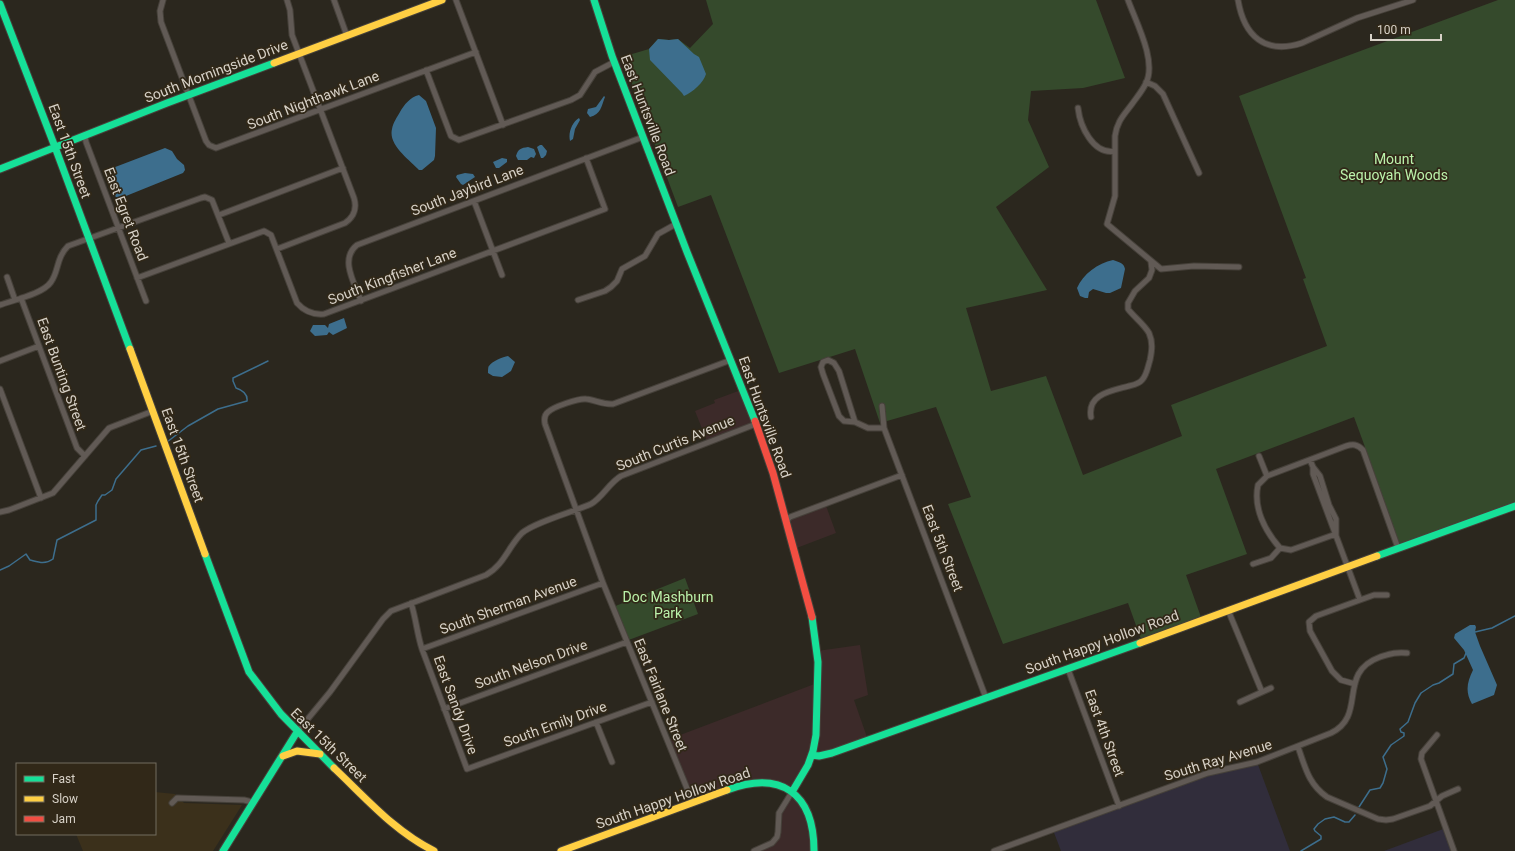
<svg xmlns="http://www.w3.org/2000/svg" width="1515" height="851" font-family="Roboto,sans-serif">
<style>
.commercial{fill:#3c2a29}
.built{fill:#3b301b}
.education{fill:#312d3b}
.green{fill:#354a2c}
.water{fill:#3d6e8d}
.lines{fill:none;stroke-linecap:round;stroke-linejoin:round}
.stream{stroke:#3d6e8d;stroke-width:1.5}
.street-casing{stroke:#46413a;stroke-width:7}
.fast-casing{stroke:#46413a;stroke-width:9}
.slow-casing{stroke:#46413a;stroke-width:9}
.jam-casing{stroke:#46413a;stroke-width:9}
.street{stroke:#615a55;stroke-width:5}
.fast{stroke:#16e098;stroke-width:7}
.slow{stroke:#ffcf43;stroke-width:7}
.jam{stroke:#f24e42;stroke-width:7}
.labels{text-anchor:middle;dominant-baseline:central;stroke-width:3.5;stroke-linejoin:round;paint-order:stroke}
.street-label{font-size:14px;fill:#d7d1c7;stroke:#312818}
.park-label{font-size:14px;fill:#bbf2ab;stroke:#312818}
</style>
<rect width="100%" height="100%" fill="#2b271e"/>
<!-- commercial -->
<path class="commercial" d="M 741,390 L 754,423 L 707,441 L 695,411 L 715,403 L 714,400 Z
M 825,503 L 836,533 L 794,549 L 787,520 Z
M 860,645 L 868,695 L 854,700 L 868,740 L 813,756 L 792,792 L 807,810 L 814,851 L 754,851 L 777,837 L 778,818 L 792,792 L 759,781 L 693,803 L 667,740 L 817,683 L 817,651 Z"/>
<!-- built -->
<path class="built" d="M 155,792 L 175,794 L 184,803 L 242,805 L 213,851 L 83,851 L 76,834 L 155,834 Z"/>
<!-- education -->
<path class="education" d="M 1257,762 L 1290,851 L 1061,851 L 1053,830 L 1208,773 Z
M 1446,828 L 1454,851 L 1384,851 Z"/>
<!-- green -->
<path class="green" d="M 706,0 L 1096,0 L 1125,78 L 1083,88 L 1031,91 L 1028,120 L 1049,167 L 996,207 L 1047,290 L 966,308 L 991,391 L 1046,376 L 1083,475 L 1182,436 L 1171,405 L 1327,346 L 1303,279 L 1306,278 L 1239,96 L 1498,0 L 1515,0 L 1515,506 L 1398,548 L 1363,450 L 1365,447 L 1354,417 L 1216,469 L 1247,554 L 1186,575 L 1202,620 L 1142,642 L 1128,603 L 1003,644 L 948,504 L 971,497 L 936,407 L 880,423 L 855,349 L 779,373 L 711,195 L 678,207 L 622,57 L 649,49 L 658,39 L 669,40 L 678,39 L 690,48 L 713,24 Z
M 685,578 L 698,614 L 626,641 L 613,607 Z"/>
<!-- water -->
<path class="water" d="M 658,39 L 669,40 L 678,39 L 694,54 L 699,57 L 706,74 C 704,82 693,92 684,96 L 682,93 L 650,60 L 649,49 Z
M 419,95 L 426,101 L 436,128 L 435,156 L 434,160 L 422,170 L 419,170 C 410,160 388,145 392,129 C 393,123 397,117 400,112 C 404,105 410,97 419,95 Z
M 604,96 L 605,97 C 601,107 601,114 590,117 L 587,113 L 588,109 L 596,107 Z
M 579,118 L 580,120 L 575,129 L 573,139 L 570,141 C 568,133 572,122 579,118 Z
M 540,145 L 542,145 L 547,151 L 546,155 L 543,158 L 541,158 L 537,147 Z
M 528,147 L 534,149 L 536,154 L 534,158 L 531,157 L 527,160 L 518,160 L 516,156 C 518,149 521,148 528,147 Z
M 165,148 L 172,151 L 177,159 L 184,165 L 185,170 L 183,173 L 121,198 L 116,197 C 110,190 105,177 110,169 Z
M 502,158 L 507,159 L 507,162 L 499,168 L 496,168 L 493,162 Z
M 465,173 L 473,174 L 475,177 L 463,185 L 461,184 L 456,177 L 457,175 Z
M 1113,260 C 1119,262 1124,263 1125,269 L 1121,288 L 1110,293 L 1106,293 L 1093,289 L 1089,292 L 1088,298 L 1085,298 L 1080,296 L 1077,288 C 1083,274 1098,263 1113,260 Z
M 344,318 L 347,328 L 333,335 L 329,332 L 327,335 L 315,336 L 310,331 L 313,325 L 325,325 L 328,328 L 329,324 Z
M 508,356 L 515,362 L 511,371 L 502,377 L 493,376 L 488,373 C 488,372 488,366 489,366 C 492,361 503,357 508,356 Z
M 1470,625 L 1475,625 L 1476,627 L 1475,632 L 1480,646 L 1497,685 L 1494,695 L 1472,704 C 1465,692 1467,682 1473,670 L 1464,650 L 1454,638 L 1455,634 Z"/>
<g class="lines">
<!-- stream -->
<path class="stream" d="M 167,442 L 188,426 L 218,409 L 247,401 C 248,393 242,390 236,388 L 233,381 L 233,378 L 268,361
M 0,570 L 9,566 L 26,554 L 30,560 C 38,562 45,565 53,559 L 57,540 L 96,520 L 96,505 L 98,501 L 102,495 L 105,495 L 112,490 L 116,479 L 141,450 L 156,446
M 1475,632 L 1492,628 L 1515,616
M 1359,807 L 1370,790 L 1380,788 L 1383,783 L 1387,769 L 1383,757 L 1391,745 L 1404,736 L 1404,733 L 1401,732 L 1400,729 L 1408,722 L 1415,703 L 1421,693 L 1433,685 L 1439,683 L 1453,674 L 1454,664 L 1464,658 L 1466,653
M 1301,851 L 1321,839 L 1321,836 L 1315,831 L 1314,829 L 1318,824 L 1325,819 L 1334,817 L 1345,822 L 1349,822 L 1355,815"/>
<defs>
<path id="street" d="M 163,0 L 160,11 L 161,22 L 206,141 L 209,145 L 216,148 L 476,52
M 334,0 L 347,36
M 456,0 L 503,125
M 1128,0 C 1136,22 1157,61 1146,83 C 1143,90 1137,97 1132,104 C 1124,115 1117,121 1115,136 L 1115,196 L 1107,224 L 1161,269 L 1194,266 L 1239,267
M 1238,0 C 1244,36 1265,55 1302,43 L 1357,18 L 1413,0
M 426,70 L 451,136 L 459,140 L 571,100 L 580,95 L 595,72 L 614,62
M 1146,82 L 1155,86 L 1163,94 L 1199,173
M 1078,108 C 1080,126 1093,155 1115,151
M 85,135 L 86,142 L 146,301
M 474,201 L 502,275
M 219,215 L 343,168
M 277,249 L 345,223 C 354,217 357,208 354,198 L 292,35 L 290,10 L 287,0
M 7,277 L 15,300
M 137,278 L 264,231 L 271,235 L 297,303 C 304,311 312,315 324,314 L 605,209 L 586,158
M 21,298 L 77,448 L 85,456
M 578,300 L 605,291 L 611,287 L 617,281 L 622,269 L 645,256 L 658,234 L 676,224
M 361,301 C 355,284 339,259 357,245 L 643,137
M 0,305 C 13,300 43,294 51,282 C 59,271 56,258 68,246 L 201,198 L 205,197 L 212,200 L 229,243
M 0,361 L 39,346
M 0,389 L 41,498
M 882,406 L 884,428 L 986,698
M 1091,417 C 1087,394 1111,391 1129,386 C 1133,385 1139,384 1142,380 C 1147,375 1148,366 1150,360 C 1152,350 1153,342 1149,333 C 1144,324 1134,317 1128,309 L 1128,303 L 1135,291 L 1149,278 L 1152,270 L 1151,262
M 855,422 L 844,421 L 839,416 L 823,374 L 821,367 L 823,362 L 828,360 L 834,363 L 839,371 L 855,422 L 868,428 L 884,428
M 1259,456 L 1267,476
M 1310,460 L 1313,467 L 1313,474 L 1360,600
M 1313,467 L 1320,476 L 1329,505 L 1336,519 L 1336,533
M 0,512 L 9,510 L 53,493 L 109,428 L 153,411
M 787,520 L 790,517 L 902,475
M 1336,534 L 1291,550 L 1280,548 C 1265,531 1253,508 1258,485 L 1267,476 L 1346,446 C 1353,444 1357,444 1363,450 L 1398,548
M 1253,564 L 1271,558 L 1280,548
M 411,603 C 416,618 417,634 422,649 L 467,769 L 652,702
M 1228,610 L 1262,692
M 422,649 L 603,583
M 1068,669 L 1119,806
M 1355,684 L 1341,680 L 1332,671 L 1310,631 L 1309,622 L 1316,616 L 1360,600 L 1374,595 L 1387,595
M 1240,702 L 1271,688
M 444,709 L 627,642
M 596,722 L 612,762
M 297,732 L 330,692 L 383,619 L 391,611 L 486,575 C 504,565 508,547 522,533 C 535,522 573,512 591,504 C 603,497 609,483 621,476 L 756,424
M 1437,735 L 1422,753 L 1421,759 L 1454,851
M 1298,747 C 1305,766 1308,784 1327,797 L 1378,819 L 1386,820 L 1393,819 L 1430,806 L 1442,796 L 1458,789
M 172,803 L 177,798 L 244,800 L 252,802
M 693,803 L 603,583 L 545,424 C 544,419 544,415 548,412 C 553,407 579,398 586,399 C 595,400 604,405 613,404 L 731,360
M 754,851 L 772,843 L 777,837 L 778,832 L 779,813 L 792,792
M 994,851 L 1208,773 L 1257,762 L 1331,733 C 1368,715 1336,673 1380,657 C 1390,654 1395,652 1407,653"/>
<path id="fast" d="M 594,0 L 612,56 L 687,252 L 755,421
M 0,4 L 55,147 L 130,349
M 0,169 L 167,103 L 274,63
M 205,554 L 249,672 L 281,714 L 334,768
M 1377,556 L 1515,506
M 812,755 L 819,756 L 832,753 L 1140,643
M 727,790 C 781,770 814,793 814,851
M 792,792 L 808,765 L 813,751 L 816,735 L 818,662 L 812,617
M 223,851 L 297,732"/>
<path id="slow" d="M 274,63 L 442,0
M 130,349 L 205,554
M 1140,643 L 1377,556
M 283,756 L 297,751 L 320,754
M 334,768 C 366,798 394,831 434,851
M 561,851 L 727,790"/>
<path id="jam" d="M 755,421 L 773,473 L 812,617"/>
</defs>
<!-- street casing -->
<use href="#street" class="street-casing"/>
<!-- fast casing -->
<use href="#fast" class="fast-casing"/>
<!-- slow casing -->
<use href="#slow" class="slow-casing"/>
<!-- jam casing -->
<use href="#jam" class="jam-casing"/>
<!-- street -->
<use href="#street" class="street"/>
<!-- fast -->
<use href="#fast" class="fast"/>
<!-- slow -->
<use href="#slow" class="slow"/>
<!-- jam -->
<use href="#jam" class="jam"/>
</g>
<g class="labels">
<!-- street labels -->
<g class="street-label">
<text transform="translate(216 71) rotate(-21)">South Morningside Drive</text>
<text transform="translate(313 100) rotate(-21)">South Nighthawk Lane</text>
<text transform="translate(648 115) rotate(69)">East Huntsville Road</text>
<text transform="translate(70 151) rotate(70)">East 15th Street</text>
<text transform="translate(467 190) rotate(-21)">South Jaybird Lane</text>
<text transform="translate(126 214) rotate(69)">East Egret Road</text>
<text transform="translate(392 276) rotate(-21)">South Kingfisher Lane</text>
<text transform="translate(62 374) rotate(70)">East Bunting Street</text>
<text transform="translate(765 417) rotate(70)">East Huntsville Road</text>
<text transform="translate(675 443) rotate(-22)">South Curtis Avenue</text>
<text transform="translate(183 455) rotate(70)">East 15th Street</text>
<text transform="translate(943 548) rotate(69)">East 5th Street</text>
<text transform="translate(508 605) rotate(-20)">South Sherman Avenue</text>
<text transform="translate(1102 642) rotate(-20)">South Happy Hollow Road</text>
<text transform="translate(531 664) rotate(-20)">South Nelson Drive</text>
<text transform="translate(661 695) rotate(68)">East Fairlane Street</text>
<text transform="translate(456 705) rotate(70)">East Sandy Drive</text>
<text transform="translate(555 724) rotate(-20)">South Emily Drive</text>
<text transform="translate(1105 733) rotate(70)">East 4th Street</text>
<text transform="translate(329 745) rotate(44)">East 15th Street</text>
<text transform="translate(1218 760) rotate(-17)">South Ray Avenue</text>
<text transform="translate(673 798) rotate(-19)">South Happy Hollow Road</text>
</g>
<!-- park labels -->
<g class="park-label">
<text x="1394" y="159">Mount<tspan x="1394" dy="16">Sequoyah Woods</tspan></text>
<text x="668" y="597">Doc Mashburn<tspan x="668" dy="16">Park</tspan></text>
</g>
</g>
<!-- legend -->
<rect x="16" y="763" width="140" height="72" fill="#312818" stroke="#736c5e"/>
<rect x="24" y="776" width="20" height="6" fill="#16e098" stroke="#736c5e"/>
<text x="52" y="783" font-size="12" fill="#d7d1c7">Fast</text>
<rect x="24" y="796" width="20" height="6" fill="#ffcf43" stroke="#736c5e"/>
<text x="52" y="803" font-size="12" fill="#d7d1c7">Slow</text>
<rect x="24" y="816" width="20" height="6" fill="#f24e42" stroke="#736c5e"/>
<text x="52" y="823" font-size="12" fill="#d7d1c7">Jam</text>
<!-- scale -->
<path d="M1371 34v6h70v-6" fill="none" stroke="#d7d1c7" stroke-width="2"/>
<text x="1377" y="34" font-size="12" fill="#d7d1c7" stroke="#312818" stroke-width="3" paint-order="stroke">100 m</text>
</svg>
